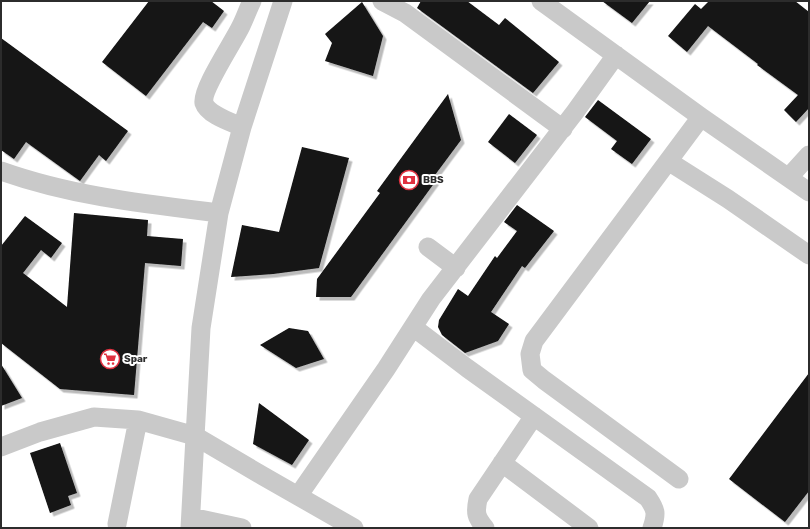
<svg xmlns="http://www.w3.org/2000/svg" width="810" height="529" font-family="Rubik,sans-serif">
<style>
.building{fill:#131313;filter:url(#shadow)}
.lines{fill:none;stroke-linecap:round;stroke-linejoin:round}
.minor{stroke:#c9c9c9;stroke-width:19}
.labels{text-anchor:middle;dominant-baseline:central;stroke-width:4;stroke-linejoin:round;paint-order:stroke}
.poi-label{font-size:10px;font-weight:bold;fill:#2c2c2c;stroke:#fff;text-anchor:start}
</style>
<defs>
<filter id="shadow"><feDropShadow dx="3.5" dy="3.5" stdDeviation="0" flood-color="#0004"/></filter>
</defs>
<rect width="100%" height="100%" fill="#fff"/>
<!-- building -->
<path class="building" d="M 149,1 L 211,1 L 224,11 L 212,28 L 203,22 L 146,96 L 102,62 Z
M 421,1 L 467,1 L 499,25 L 505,18 L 559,62 L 533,93 L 417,8 Z
M 602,1 L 650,1 L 632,23 Z
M 709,1 L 795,1 L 809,12 L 809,108 L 796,122 L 784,110 L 798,95 L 757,65 L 758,64 L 708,26 L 687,52 L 668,36 L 695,4 L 701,9 Z
M 362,2 L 383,36 L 373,76 L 325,61 L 332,43 L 325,34 Z
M 1,38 L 128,131 L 106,161 L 99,155 L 80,181 L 26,142 L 14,159 L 1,150 Z
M 448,94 L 461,140 L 435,175 L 438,178 L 351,297 L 316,297 L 317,279 L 380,193 L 377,191 Z
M 598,100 L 651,139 L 632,164 L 611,149 L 617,141 L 585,117 Z
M 509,114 L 537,135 L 515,163 L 488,142 Z
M 302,147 L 349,158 L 319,268 L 273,274 L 231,277 L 242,225 L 279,232 Z
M 517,205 L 554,231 L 525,268 L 522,266 L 491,312 L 509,324 L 498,341 L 465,353 L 442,335 L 438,327 L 439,320 L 458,289 L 468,296 L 495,256 L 497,258 L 517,231 L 504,222 Z
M 74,213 L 148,220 L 147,236 L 183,239 L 181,266 L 145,263 L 134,395 L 60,389 L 1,343 L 1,246 L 25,216 L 62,243 L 51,258 L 41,250 L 23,273 L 67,307 Z
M 289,328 L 308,331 L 324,359 L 296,368 L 260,345 Z
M 1,364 L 22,398 L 1,406 Z
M 809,373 L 809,491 L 785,522 L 729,479 Z
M 259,403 L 309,440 L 292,465 L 253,444 Z
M 60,443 L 77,493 L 68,496 L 71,505 L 50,513 L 30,453 Z"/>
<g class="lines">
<!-- minor -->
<path class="minor" d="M 382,1 L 405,13 L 563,129
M 541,1 L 701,117 L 809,192
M 242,127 C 231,122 208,115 204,103 C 201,90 234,41 241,26 C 245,18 248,9 252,1
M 668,161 L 728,199 L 809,255
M 1,171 C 71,196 145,204 219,213
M 789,177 L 809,155
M 428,247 L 456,268
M 413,327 L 467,368 L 648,498 C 656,510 657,513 652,528
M 1,447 L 40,432 L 94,417 L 138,420 L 195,436 L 263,476 L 354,528
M 502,463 L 589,528
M 679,479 L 544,380 L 532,370 L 530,354 L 534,341 L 701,117
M 298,496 L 386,369 L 431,299 L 575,112 L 616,55
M 191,517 L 242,528
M 117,524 L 138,420
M 190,528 L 201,328 L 219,213 L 242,127 L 283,1
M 485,528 C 476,517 475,513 478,499 L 534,416"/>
</g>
<!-- icons -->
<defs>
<symbol id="bank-ring" viewBox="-11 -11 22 22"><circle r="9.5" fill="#fff" stroke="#e03140" stroke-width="1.5"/><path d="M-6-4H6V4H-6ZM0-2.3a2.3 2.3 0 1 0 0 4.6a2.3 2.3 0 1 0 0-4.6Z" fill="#e03140"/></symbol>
<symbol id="supermarket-ring" viewBox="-11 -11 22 22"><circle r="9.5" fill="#fff" stroke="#e03140" stroke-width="1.5"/><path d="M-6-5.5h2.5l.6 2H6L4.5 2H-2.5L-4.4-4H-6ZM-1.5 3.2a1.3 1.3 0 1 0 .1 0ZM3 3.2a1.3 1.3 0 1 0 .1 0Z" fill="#e03140"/></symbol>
</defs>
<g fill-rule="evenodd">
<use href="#bank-ring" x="398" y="169" width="22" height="22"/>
<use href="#supermarket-ring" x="99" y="348" width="22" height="22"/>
</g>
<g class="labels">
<!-- poi labels -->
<g class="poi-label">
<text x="423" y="180">BBS</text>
<text x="124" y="359">Spar</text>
</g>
</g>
<!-- border -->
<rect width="810" height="529" fill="none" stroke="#2c2c2c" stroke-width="4"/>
</svg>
